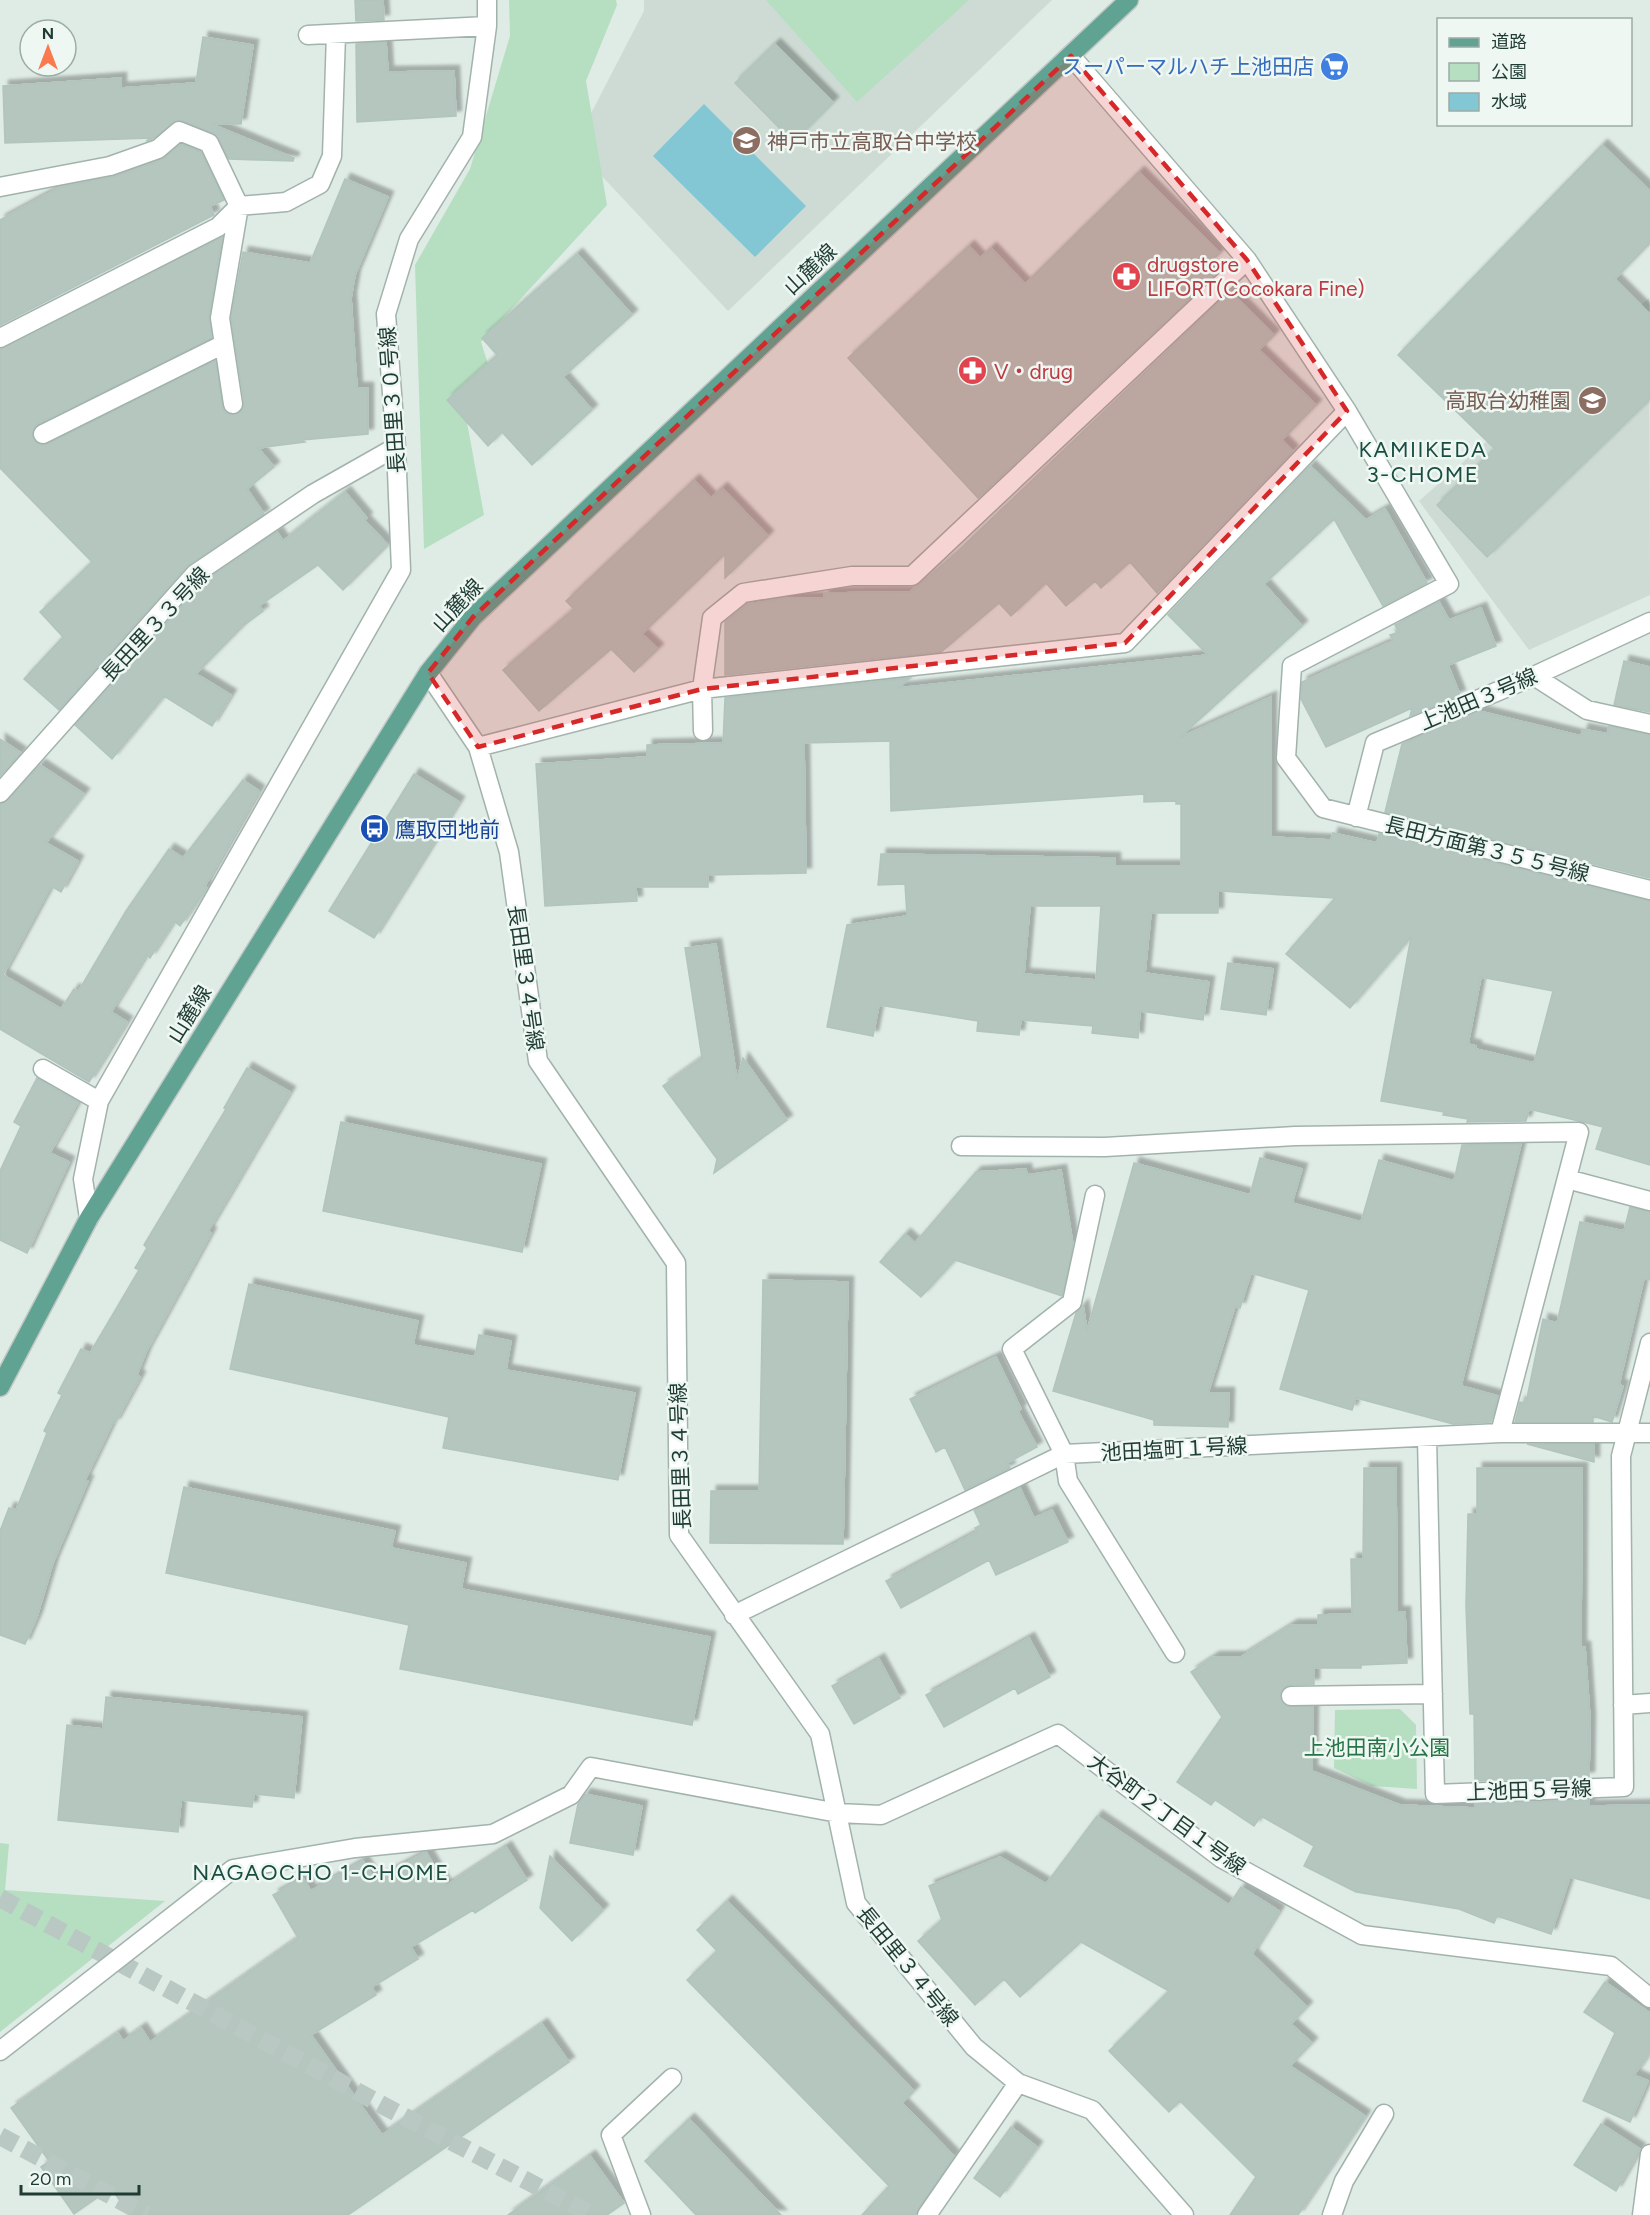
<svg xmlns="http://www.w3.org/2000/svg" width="1650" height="2215" font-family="Figtree,'Noto Sans JP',sans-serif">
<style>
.built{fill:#cddbd4}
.green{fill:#b6dec1}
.water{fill:#83c6d4}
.building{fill:#b4c6be;stroke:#b1c5bd;stroke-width:1.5;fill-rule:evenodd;filter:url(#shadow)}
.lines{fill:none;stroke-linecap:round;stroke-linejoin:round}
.highway-tunnel{stroke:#b9c8c2;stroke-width:18;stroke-dasharray:18 9;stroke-linecap:butt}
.street-casing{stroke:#a2b3ac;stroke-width:21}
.primary-casing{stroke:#c0c8c6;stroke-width:21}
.street{stroke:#fff;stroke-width:18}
.primary{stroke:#60a392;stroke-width:18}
.marked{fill:#d62828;fill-opacity:0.2;stroke:#d62828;stroke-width:4.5;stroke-dasharray:12 8;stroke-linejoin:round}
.labels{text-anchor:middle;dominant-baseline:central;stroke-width:5;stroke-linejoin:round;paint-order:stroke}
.shop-label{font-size:21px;fill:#366cbe;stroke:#eff7f3;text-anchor:end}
.education-label{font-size:21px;fill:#785e54;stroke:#eff7f3;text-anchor:start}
.health-label{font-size:21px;fill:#be3a42;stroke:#eff7f3;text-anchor:start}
.street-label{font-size:21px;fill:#1f3c34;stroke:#eff7f3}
.transit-label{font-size:21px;fill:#164399;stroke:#eff7f3;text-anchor:start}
.park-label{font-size:21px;fill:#277446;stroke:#eff7f3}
.neighbourhood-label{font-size:22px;letter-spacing:1.5px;fill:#1a4e42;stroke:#eff7f3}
</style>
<defs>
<filter id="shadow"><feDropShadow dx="5.5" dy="-5.5" stdDeviation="1.5" flood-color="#0004"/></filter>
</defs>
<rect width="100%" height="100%" fill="#dfebe5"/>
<!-- built -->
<path class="built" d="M 644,0 L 1052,0 L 728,311 L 585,158 L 586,123 L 644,11 Z
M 1649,298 L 1650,595 L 1529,650 L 1419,501 Z"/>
<!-- green -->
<path class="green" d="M 509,0 L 616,0 L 617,5 L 586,81 L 607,205 L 481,342 L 497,392 L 466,417 L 484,515 L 424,549 L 415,265 L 470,169 L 510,36 Z
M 766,0 L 969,0 L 857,102 Z
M 1400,1709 L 1416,1725 L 1417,1789 L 1372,1786 L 1334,1768 L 1335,1710 Z
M 0,1843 L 9,1844 L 5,1890 L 165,1901 L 0,2032 Z"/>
<!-- water -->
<path class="water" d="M 704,104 L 806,206 L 755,257 L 653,156 Z"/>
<!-- building -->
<path class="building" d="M 355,0 L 383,0 L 384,20 L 356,21 Z
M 203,37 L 253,45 L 241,124 L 211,124 L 294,158 L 293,161 L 229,159 L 214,133 L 178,120 L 152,139 L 146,141 L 152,138 L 5,143 L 3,86 L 121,78 L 121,88 L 196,83 Z
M 386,42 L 388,72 L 454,71 L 456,116 L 357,122 L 356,44 Z
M 775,44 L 833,102 L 793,142 L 735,83 Z
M 181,144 L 201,152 L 224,200 L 210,206 L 214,215 L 0,325 L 0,220 L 61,187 L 112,177 L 162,160 Z
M 1602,145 L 1650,191 L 1650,243 L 1615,279 L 1650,314 L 1650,399 L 1487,557 L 1437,505 L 1495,449 L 1398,355 Z
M 1139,172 L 1220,253 L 1205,267 L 1214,276 L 978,498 L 848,358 L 969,246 L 980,258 L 991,248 L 1025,284 Z
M 345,179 L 388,197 L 355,275 L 351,298 L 357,388 L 368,388 L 368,434 L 302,440 L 305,442 L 258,448 L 274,467 L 247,489 L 264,514 L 187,566 L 59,710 L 24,679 L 63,637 L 40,612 L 92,562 L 0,468 L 0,349 L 222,237 L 209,316 L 212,338 L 38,424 L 32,434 L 37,444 L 48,444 L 215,361 L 224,411 L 229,415 L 240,413 L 244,402 L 231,318 L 243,252 L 310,263 Z
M 577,254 L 632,315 L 563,377 L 592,410 L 532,465 L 502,432 L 488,446 L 447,400 L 497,355 L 482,338 Z
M 1230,291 L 1274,335 L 1259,350 L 1316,405 L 1282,440 L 1293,451 L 1157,593 L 1130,562 L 1101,588 L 1095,581 L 1066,606 L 1046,583 L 1011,616 L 999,603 L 941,652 L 725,675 L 725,622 L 748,604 L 784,598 L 824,598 L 824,593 L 910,592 L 954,555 Z
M 1310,466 L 1366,520 L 1385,509 L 1427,583 L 1383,606 L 1334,519 L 1264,584 L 1302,626 L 1179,738 L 1271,697 L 1271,837 L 1331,840 L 1333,833 L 1377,843 L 1379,834 L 1650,901 L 1650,1165 L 1596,1149 L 1603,1127 L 1583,1122 L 1529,1109 L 1526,1121 L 1467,1122 L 1468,1119 L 1443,1115 L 1444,1112 L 1381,1101 L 1411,937 L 1350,1008 L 1286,954 L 1335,898 L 1218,891 L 1218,913 L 1151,913 L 1145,973 L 1209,982 L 1203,1020 L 1140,1011 L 1138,1038 L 1092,1033 L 1093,1026 L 1021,1020 L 1019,1035 L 977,1031 L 978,1021 L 879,1005 L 873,1036 L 827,1027 L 847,925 L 907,916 L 905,884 L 878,885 L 881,854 L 1115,858 L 1115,866 L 1181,866 L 1181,804 L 1176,804 L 1176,801 L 1144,802 L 1144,794 L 891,811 L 890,741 L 804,743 L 806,873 L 708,875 L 708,887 L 636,887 L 637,901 L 545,906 L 536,764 L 647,757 L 647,745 L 723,743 L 725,698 L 910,678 L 898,688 L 1208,655 L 1168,615 ZM 1030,906 L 1101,906 L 1096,980 L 1024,974 ZM 1481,977 L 1553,991 L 1534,1063 L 1476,1049 L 1476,1046 L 1468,1044 Z
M 694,480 L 711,498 L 722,488 L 768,536 L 725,578 L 725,554 L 642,634 L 658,649 L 634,672 L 611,649 L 539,711 L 503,670 L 574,609 L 566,601 Z
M 345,492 L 367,518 L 364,520 L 388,545 L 343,590 L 318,565 L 259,606 L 263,611 L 243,626 L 196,674 L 231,695 L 212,726 L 164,696 L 112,759 L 75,725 L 202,583 L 277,532 L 283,541 Z
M 1439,602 L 1449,620 L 1481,608 L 1496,646 L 1448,665 L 1460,695 L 1410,716 L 1412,708 L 1326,747 L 1301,699 L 1302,682 L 1393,641 L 1390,635 L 1399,632 L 1395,625 Z
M 1624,661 L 1650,667 L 1650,712 L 1614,705 Z
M 1479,711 L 1581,736 L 1583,729 L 1608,734 L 1609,726 L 1650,735 L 1650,878 L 1385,812 L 1402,744 Z
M 0,739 L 21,753 L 0,776 Z
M 40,765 L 84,794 L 46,843 L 78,861 L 61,892 L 51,886 L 3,975 L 61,1009 L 74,989 L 78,992 L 126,911 L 169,849 L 183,858 L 243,780 L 259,791 L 205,886 L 207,888 L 180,926 L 174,921 L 150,958 L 146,955 L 111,1012 L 127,1022 L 89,1082 L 0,1029 L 0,804 L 8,800 Z
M 414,774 L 459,802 L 374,938 L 329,911 Z
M 716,944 L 737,1080 L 743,1058 L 787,1120 L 714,1173 L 717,1159 L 663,1086 L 702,1058 L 685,948 Z
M 1228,963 L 1273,969 L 1266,1015 L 1221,1009 Z
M 247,1068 L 290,1092 L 208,1231 L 211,1233 L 146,1352 L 137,1375 L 140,1377 L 115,1423 L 113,1422 L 85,1480 L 88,1481 L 53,1563 L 37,1617 L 25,1644 L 0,1635 L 0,1531 L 9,1508 L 16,1510 L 47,1433 L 44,1431 L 62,1395 L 58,1393 L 81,1349 L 90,1353 L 119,1304 L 139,1270 L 135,1268 L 147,1248 L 144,1245 L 226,1109 L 224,1108 Z
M 37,1078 L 78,1102 L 50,1153 L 69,1162 L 27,1253 L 0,1240 L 0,1171 L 21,1126 L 14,1122 Z
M 341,1122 L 541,1164 L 522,1252 L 323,1211 Z
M 1521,1144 L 1461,1386 L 1498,1396 L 1491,1422 L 1453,1424 L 1356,1398 L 1352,1410 L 1280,1389 L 1309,1290 L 1251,1273 L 1240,1308 L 1235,1306 L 1208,1393 L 1229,1393 L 1228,1427 L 1154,1425 L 1154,1420 L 1053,1391 L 1076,1313 L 1083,1305 L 1087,1331 L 1134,1163 L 1250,1195 L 1260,1158 L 1302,1169 L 1292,1203 L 1361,1222 L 1379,1160 L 1454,1181 L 1462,1145 Z
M 1026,1169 L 1027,1175 L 1061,1170 L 1073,1245 L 1062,1296 L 955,1260 L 921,1297 L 880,1262 L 905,1234 L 915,1243 L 976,1172 Z
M 1630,1207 L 1650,1212 L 1650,1280 L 1644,1278 L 1619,1385 L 1623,1386 L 1612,1422 L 1593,1416 L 1593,1422 L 1515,1422 L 1520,1402 L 1526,1403 L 1543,1319 L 1557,1323 L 1580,1222 L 1624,1231 Z
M 763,1280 L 848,1282 L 843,1544 L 710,1543 L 711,1491 L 759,1491 Z
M 249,1284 L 418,1321 L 413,1345 L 475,1357 L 479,1335 L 511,1341 L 506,1370 L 635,1393 L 618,1480 L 443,1448 L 449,1417 L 230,1369 Z
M 996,1357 L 1021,1409 L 1018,1411 L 1037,1447 L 1007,1463 L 1010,1468 L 965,1490 L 945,1447 L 936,1452 L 910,1399 Z
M 1527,1444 L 1594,1444 L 1594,1462 Z
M 1364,1468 L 1396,1468 L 1397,1612 L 1405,1612 L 1407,1663 L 1361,1665 L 1361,1668 L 1314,1668 L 1314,1684 L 1290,1685 L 1282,1690 L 1280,1697 L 1286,1706 L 1313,1707 L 1312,1771 L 1400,1805 L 1475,1808 L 1475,1804 L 1589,1800 L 1589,1806 L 1650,1805 L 1650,1899 L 1570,1877 L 1551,1934 L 1497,1916 L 1494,1923 L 1459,1909 L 1356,1892 L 1304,1866 L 1314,1846 L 1261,1816 L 1254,1826 L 1215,1800 L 1211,1805 L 1177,1782 L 1222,1717 L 1191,1672 L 1214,1657 L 1241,1657 L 1292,1625 L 1318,1625 L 1318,1615 L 1352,1614 L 1351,1559 L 1363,1559 Z
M 1477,1468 L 1582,1468 L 1581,1647 L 1585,1647 L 1590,1719 L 1589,1777 L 1475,1781 L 1474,1714 L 1470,1714 L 1466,1606 L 1468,1514 L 1477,1514 Z
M 184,1487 L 395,1531 L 391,1548 L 466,1563 L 461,1589 L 710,1637 L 692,1725 L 400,1669 L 409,1625 L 166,1573 Z
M 1020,1488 L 1034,1518 L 1052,1510 L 1068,1542 L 996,1575 L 989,1560 L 901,1608 L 886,1581 L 977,1532 L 975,1528 L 981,1525 L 974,1510 Z
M 1029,1638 L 1050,1677 L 1018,1694 L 1015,1688 L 944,1727 L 926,1695 Z
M 879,1659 L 900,1698 L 854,1724 L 832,1686 Z
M 106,1697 L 302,1717 L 294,1798 L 254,1794 L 252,1807 L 181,1800 L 178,1832 L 58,1820 L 67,1725 L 103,1729 Z
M 585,1794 L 642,1806 L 633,1855 L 570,1843 L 578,1804 Z
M 1097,1816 L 1229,1905 L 1241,1887 L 1279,1911 L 1252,1954 L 1307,2007 L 1291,2024 L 1312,2043 L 1290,2066 L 1365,2116 L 1298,2215 L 1230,2215 L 1256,2177 L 1180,2101 L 1169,2112 L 1109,2051 L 1169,1991 L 1081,1942 L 1020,1997 L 1004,1979 L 975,2005 L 918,1941 L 942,1920 L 929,1886 L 1000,1857 L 1046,1884 Z
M 506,1847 L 527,1880 L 475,1913 L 473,1910 L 411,1947 L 418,1959 L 372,1987 L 376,1995 L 311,2035 L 382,2135 L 542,2024 L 569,2062 L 348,2215 L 130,2215 L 111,2188 L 74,2214 L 41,2167 L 49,2161 L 11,2108 L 118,2033 L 123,2041 L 141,2028 L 150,2042 L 298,1938 L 273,1895 L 303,1878 L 311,1891 L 363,1861 L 375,1880 L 426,1852 L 446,1886 Z
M 550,1856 L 603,1910 L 572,1941 L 540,1908 Z
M 727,1901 L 914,2091 L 902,2103 L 954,2156 L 915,2215 L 862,2215 L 889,2186 L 687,1980 L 717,1951 L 697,1930 Z
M 1605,1982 L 1650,2013 L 1650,2052 L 1634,2075 L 1648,2081 L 1630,2122 L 1583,2101 L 1615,2033 L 1584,2012 Z
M 689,2119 L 781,2215 L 696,2215 L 645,2161 Z
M 1601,2124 L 1640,2149 L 1616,2191 L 1574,2165 Z
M 1011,2127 L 1037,2147 L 1000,2197 L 974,2178 Z
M 590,2156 L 624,2203 L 607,2215 L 508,2215 Z"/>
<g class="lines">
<!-- highway-tunnel -->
<path class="highway-tunnel" d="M 0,1898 L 384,2106 L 592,2215
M 0,2136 L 147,2215"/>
<defs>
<path id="street" d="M 308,35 L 487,26
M 1071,56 L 1247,260 L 1347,411 L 1449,584 L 1292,666 L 1286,758 L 1323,808 L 1650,890
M 0,187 L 110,166 L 158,149 L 179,131 L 209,143 L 239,206 L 220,318 L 233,404
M 0,338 L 218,227 L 239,206 L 286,202 L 320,184 L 332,156 L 336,34
M 43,434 L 224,344
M 428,673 L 478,747 L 509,852 L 538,1061 L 676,1263 L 679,1535 L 820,1734 L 856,1903 L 974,2047 L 1018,2083 L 1092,2110 L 1184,2215
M 1534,676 L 1587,710 L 1650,724
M 703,731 L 702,689 L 712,618 L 743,593 L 852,576 L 912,576 L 1247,260
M 478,747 L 702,689 L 1125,643 L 1347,411
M 0,793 L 195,574 L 313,494 L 396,447
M 1356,817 L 1375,743 L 1534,676 L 1650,622
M 43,1069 L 99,1101
M 961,1146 L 1105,1147 L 1295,1136 L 1579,1132 L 1500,1433
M 1567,1179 L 1650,1201
M 1095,1195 L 1072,1302 L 1012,1349 L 1064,1454 L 1068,1481 L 1175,1653
M 89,1218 L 83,1179 L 99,1101 L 401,570 L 396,447 L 386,314 L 409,239 L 472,137 L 487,26 L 487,0
M 1427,1438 L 1435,1794 L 1624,1787 L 1621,1456 L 1650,1343
M 734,1615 L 1064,1454 L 1500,1433 L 1650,1433
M 1291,1696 L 1433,1694
M 1623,1705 L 1650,1703
M 0,2051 L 233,1869 L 355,1848 L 493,1834 L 571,1795 L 591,1767 L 838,1813 L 881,1815 L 1058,1734 L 1221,1858 L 1362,1935 L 1611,1966 L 1650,1998
M 641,2215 L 611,2135 L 672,2078
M 927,2215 L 1018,2083
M 1332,2215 L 1344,2181 L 1384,2114
M 1642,2215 L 1650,2154"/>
<path id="primary" d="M 0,1387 L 89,1218 L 428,673 L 473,617 L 1129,0"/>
</defs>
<!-- street casing -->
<use href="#street" class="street-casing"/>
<!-- primary casing -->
<use href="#primary" class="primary-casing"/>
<!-- street -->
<use href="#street" class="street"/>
<!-- primary -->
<use href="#primary" class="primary"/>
</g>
<!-- marked area -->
<path class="marked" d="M 1071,56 L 1247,260 L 1347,411 L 1125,643 L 702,689 L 478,747 L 428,673 L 473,617 Z"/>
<!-- icons -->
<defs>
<symbol id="supermarket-disc" viewBox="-11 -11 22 22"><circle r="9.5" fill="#3f7fe0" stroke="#eff7f3"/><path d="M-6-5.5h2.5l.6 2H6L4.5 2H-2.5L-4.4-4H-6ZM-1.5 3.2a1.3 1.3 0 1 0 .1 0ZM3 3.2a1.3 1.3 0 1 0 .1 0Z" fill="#fff"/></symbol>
<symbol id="school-disc" viewBox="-11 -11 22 22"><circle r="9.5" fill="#8d6e63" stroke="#eff7f3"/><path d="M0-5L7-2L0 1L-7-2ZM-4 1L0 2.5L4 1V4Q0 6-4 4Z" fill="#fff"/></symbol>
<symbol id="pharmacy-disc" viewBox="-11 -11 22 22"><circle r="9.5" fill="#e0444e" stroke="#eff7f3"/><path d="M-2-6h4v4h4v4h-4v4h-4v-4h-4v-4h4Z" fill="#fff"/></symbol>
<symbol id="bus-disc" viewBox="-11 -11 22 22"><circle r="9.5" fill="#1a4fb4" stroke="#eff7f3"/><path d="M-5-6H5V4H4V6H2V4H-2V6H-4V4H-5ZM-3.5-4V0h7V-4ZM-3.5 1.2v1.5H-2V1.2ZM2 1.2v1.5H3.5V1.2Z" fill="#fff"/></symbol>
</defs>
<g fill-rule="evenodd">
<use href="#supermarket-disc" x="1318" y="50" width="33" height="33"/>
<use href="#school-disc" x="730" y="124" width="33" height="33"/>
<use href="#pharmacy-disc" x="1110" y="260" width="33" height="33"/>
<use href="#pharmacy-disc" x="956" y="354" width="33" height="33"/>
<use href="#school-disc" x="1576" y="384" width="33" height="33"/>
<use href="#bus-disc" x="358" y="812" width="33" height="33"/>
</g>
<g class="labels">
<!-- shop labels -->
<g class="shop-label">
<text x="1314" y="66">スーパーマルハチ上池田店</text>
</g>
<!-- education labels -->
<g class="education-label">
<text x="767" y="141">神戸市立高取台中学校</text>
<text x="1571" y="400" text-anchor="end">高取台幼稚園</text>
</g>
<!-- health labels -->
<g class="health-label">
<text x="1147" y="264">drugstore<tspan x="1147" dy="24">LIFORT(Cocokara Fine)</tspan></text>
<text x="994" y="371">V・drug</text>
</g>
<!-- street labels -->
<g class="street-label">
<text transform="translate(810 269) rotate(-43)">山麓線</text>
<text transform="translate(392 400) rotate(-94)">長田里３０号線</text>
<text transform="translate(457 605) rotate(-47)">山麓線</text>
<text transform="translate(155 624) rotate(-47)">長田里３３号線</text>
<text transform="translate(1478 699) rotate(-23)">上池田３号線</text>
<text transform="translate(1487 849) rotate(14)">長田方面第３５５号線</text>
<text transform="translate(526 978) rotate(82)">長田里３４号線</text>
<text transform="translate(189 1014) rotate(-58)">山麓線</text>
<text transform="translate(1174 1449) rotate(-3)">池田塩町１号線</text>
<text transform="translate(680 1456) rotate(-92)">長田里３４号線</text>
<text transform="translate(1529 1790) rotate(-2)">上池田５号線</text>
<text transform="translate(1167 1814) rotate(36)">大谷町２丁目１号線</text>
<text transform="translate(908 1966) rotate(51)">長田里３４号線</text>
</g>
<!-- transit labels -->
<g class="transit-label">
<text x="395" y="829">鷹取団地前</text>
</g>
<!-- park labels -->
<g class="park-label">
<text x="1377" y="1747">上池田南小公園</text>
</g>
<!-- neighbourhood labels -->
<g class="neighbourhood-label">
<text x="1423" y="449">KAMIIKEDA<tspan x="1423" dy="25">3-CHOME</tspan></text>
<text x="321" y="1872">NAGAOCHO 1-CHOME</text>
</g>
</g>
<!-- legend -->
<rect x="1437" y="18" width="195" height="108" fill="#eff7f3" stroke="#9caca7" stroke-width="1.5"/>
<rect x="1449" y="38" width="30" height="9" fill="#60a392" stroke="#9caca7" stroke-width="1.5"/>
<text x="1491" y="48" font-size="18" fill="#1f3c34">道路</text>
<rect x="1449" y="63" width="30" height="18" fill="#b6dec1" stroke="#9caca7" stroke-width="1.5"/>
<text x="1491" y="78" font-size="18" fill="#1f3c34">公園</text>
<rect x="1449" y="93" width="30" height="18" fill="#83c6d4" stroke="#9caca7" stroke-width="1.5"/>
<text x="1491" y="108" font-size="18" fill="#1f3c34">水域</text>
<!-- north arrow -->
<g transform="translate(48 48)"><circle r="28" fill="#eff7f3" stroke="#9caca7" stroke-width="1.5"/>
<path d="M0-4.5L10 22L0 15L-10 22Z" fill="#f97a4e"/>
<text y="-9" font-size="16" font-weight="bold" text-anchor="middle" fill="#1f3c34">N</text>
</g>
<!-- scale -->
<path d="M21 2185v9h118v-9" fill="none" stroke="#1f3c34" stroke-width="3"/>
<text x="30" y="2185" font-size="18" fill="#1f3c34" stroke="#eff7f3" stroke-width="4.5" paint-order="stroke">20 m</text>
</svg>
